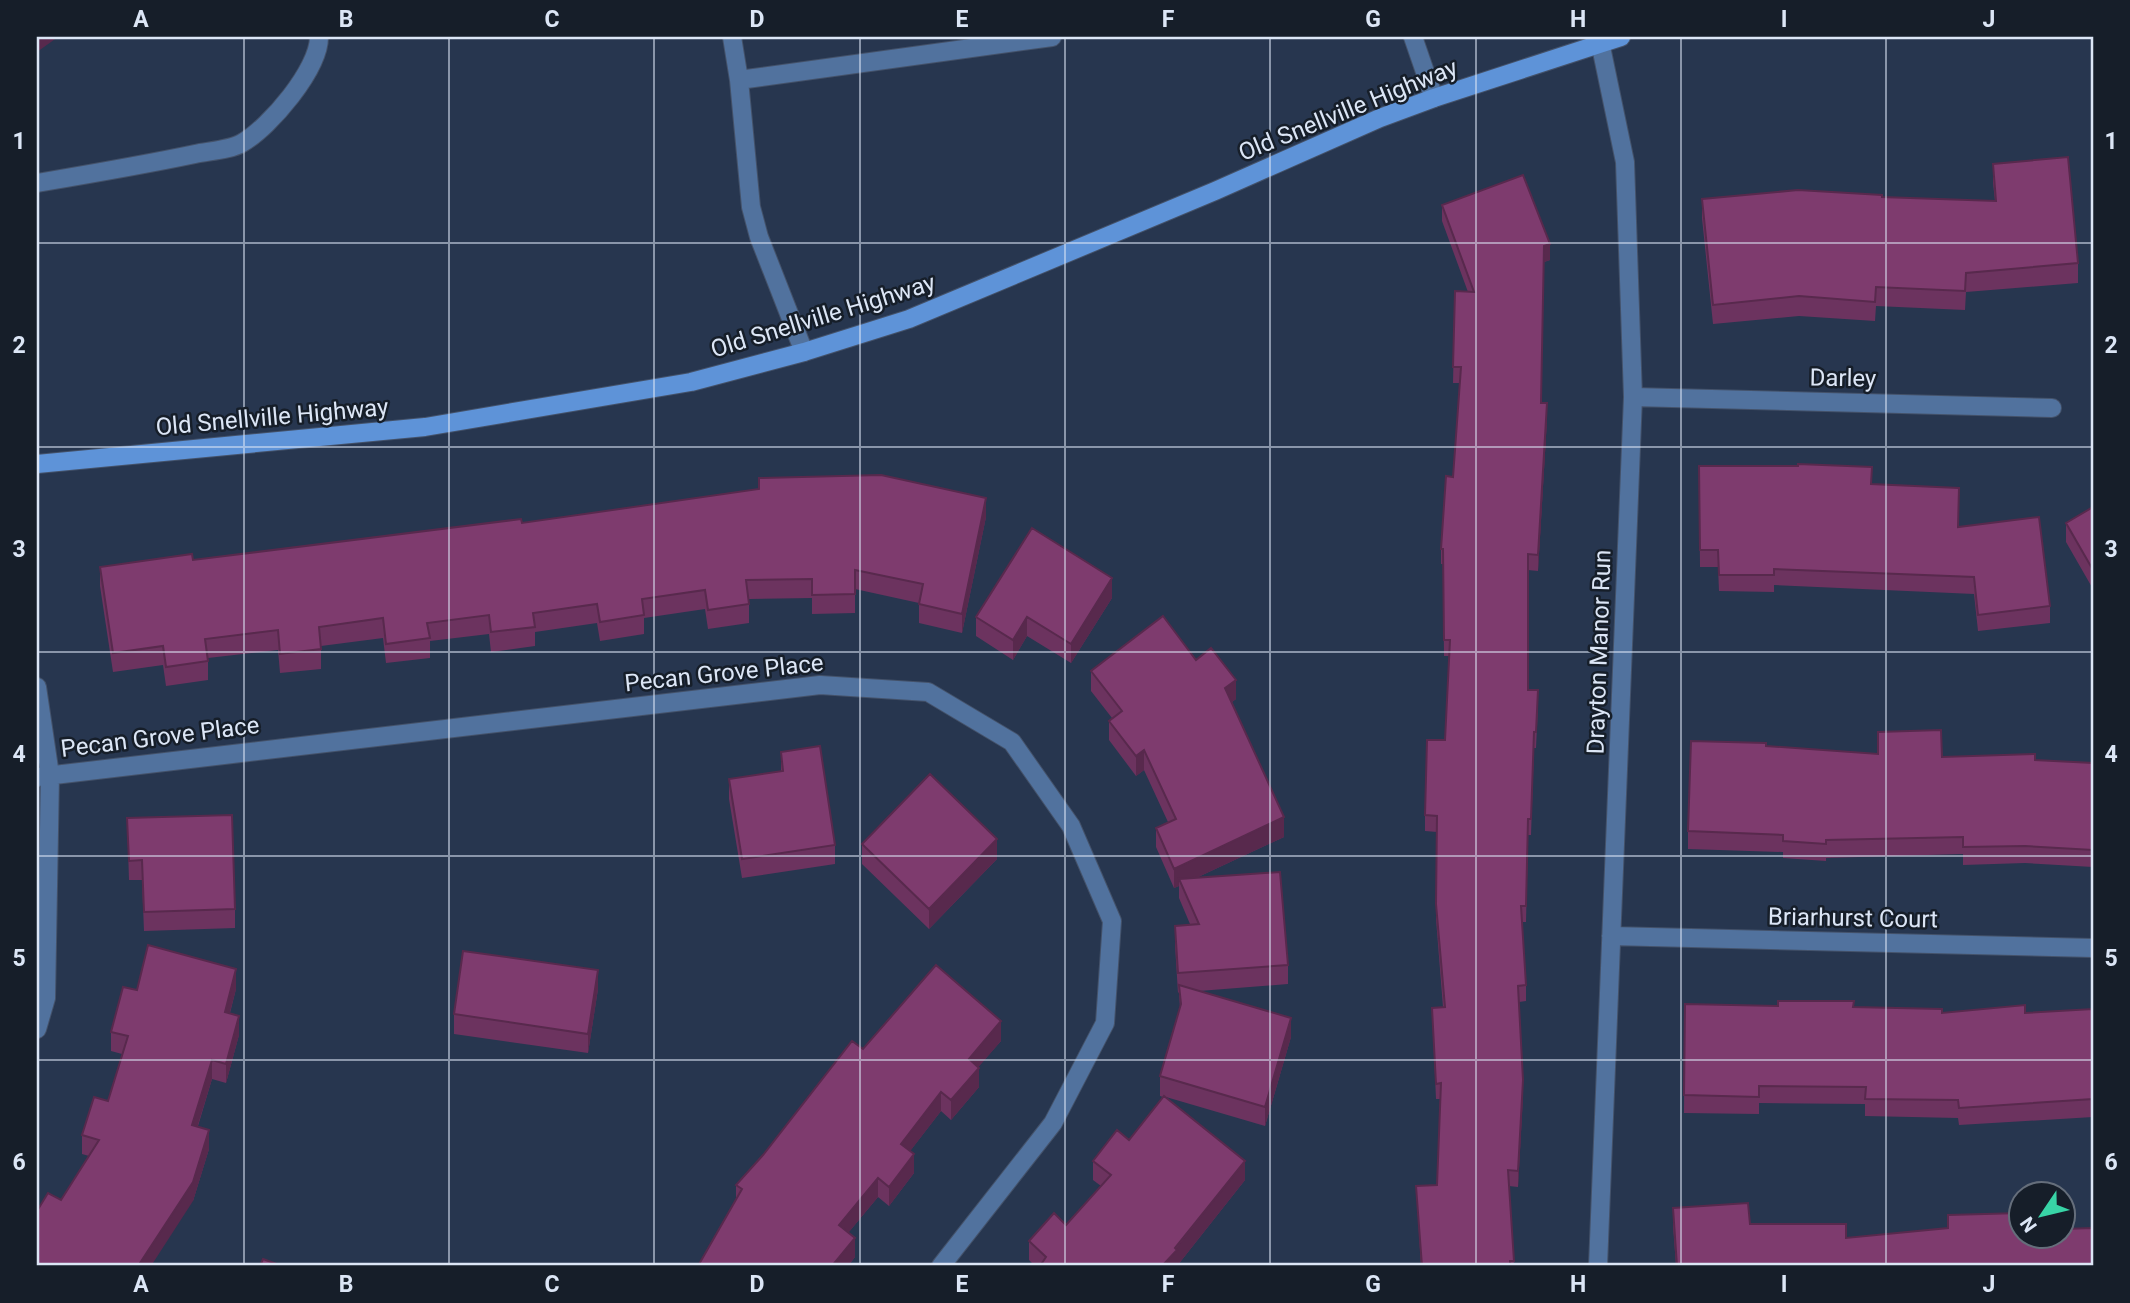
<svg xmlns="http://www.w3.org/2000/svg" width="2130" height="1303" font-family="Roboto,sans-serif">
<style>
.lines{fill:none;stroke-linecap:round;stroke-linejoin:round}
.lane-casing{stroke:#44526a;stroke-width:20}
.street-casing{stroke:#44526a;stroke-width:20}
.secondary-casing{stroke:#44526a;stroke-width:20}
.lane{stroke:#51729e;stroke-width:18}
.street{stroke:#51729e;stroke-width:18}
.secondary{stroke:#5e93d8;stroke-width:18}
.wall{fill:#6c335f}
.shaded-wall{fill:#58294d}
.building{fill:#7e3b6e;stroke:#58294d;stroke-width:2}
.grid{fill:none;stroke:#dce6f6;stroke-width:2;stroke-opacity:0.55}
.labels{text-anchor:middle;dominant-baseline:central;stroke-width:5;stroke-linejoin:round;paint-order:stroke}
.street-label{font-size:24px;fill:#dce6f6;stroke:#161e29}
.neatline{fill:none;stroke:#dce6f6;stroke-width:2.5}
.grid-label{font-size:23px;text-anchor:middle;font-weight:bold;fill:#dce6f6}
</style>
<rect width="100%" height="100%" fill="#27364f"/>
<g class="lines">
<defs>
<path id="lane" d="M 732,37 L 739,80 L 751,207 L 759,237 L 804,352
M 1413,37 L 1434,98
M 739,80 L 1052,37
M 37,183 C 90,174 143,165 195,154 C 209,151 230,150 242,143 C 270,127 319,69 319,37"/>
<path id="street" d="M 1633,397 L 2052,408
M 37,687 L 50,775 L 46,998 L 37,1029
M 37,777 L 820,685 L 928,692 L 1012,742 L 1071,826 L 1112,921 L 1105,1023 L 1053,1123 L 941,1266
M 1611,936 L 2093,948
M 1598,1266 L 1633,397 L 1625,162 L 1600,42"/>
<path id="secondary" d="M 37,464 L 425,427 L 691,382 L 804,352 L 909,319 L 1215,191 L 1380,118 L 1434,98 L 1621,37"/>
</defs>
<!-- lane casing -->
<use href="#lane" class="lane-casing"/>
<!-- street casing -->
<use href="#street" class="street-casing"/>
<!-- secondary casing -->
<use href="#secondary" class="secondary-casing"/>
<!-- lane -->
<use href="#lane" class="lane"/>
<!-- street -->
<use href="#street" class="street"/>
<!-- secondary -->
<use href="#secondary" class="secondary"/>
</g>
<!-- wall -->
<path class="wall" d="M 1993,164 L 2078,263 L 2078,283 L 1966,292 L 1965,310 L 1876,306 L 1875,321 L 1799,316 L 1713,324 L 1702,218 L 1702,199 L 1995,201 L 1993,183 Z
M 1442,205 L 1550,260 L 1544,262 L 1541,403 L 1547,419 L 1538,571 L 1528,570 L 1528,690 L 1538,706 L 1536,748 L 1534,748 L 1531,835 L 1528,835 L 1526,922 L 1522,922 L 1526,985 L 1526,1001 L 1519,1002 L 1523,1095 L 1518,1187 L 1509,1186 L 1514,1266 L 1421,1266 L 1416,1186 L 1437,1185 L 1440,1099 L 1436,1099 L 1432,1008 L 1443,1007 L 1436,919 L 1437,832 L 1425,831 L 1425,815 L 1445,740 L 1449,656 L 1444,656 L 1443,564 L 1441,564 L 1441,549 L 1453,477 L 1460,383 L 1453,383 L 1455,291 L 1468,292 L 1442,221 Z
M 1699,466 L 1872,485 L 1958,526 L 2050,606 L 2050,623 L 1978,631 L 1974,594 L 1774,585 L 1774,592 L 1719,591 L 1718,567 L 1700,567 Z
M 2093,507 L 2093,589 L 2066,542 L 2066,523 Z
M 986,517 L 962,633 L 919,623 L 919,603 L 855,589 L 855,613 L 812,614 L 812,598 L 749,599 L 749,623 L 708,629 L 705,609 L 644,618 L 644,634 L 600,641 L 597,623 L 535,632 L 535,646 L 491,652 L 489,634 L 430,641 L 430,658 L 386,663 L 383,638 L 321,646 L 321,669 L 280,673 L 278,650 L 208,658 L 208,680 L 166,686 L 163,665 L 113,672 L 100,586 L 100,567 L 193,560 L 522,523 Z
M 1112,598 L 1071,663 L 1027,636 L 1013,660 L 976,636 L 976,617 Z
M 1196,660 L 1236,699 L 1232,702 L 1284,837 L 1196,878 L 1288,965 L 1288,984 L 1199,991 L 1291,1037 L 1265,1126 L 1166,1097 L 1245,1180 L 1177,1266 L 1035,1266 L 1029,1260 L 1029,1241 L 1066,1225 L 1101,1186 L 1093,1180 L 1093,1161 L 1129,1140 L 1163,1097 L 1160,1096 L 1160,1076 L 1180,1008 L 1179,992 L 1178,993 L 1175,945 L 1175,926 L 1190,924 L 1179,898 L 1179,886 L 1174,888 L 1156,847 L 1156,828 L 1168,822 L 1144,770 L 1136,776 L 1109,740 L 1109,721 L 1112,718 L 1091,691 L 1091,671 Z
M 781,752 L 835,845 L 835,864 L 742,878 L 729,799 L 729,779 L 781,771 Z
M 1878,754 L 2093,763 L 2093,867 L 2025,863 L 1963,865 L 1963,854 L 1826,858 L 1826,861 L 1783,858 L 1783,852 L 1688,849 L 1688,831 Z
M 127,818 L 235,909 L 235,928 L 144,931 L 142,880 L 129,880 Z
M 862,844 L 997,859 L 929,929 L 862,864 Z
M 236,989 L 230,1013 L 239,1035 L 226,1083 L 212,1079 L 198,1126 L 209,1149 L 193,1201 L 61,1200 L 89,1156 L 82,1154 L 82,1135 L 108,1101 L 122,1054 L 111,1051 L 111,1032 L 137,990 Z
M 598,989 L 588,1053 L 454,1034 L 454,1014 Z
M 1685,1004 L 1853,1007 L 1942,1013 L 2025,1013 L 2093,1009 L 2093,1117 L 1959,1125 L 1958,1118 L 1865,1116 L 1865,1104 L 1759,1103 L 1759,1114 L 1684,1113 Z
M 1001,1041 L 978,1067 L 979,1087 L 951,1120 L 941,1111 L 910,1151 L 914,1173 L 889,1206 L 878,1197 L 848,1233 L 855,1257 L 848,1266 L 698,1266 L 736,1199 L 736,1185 L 863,1049 Z
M 1673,1208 L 1750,1224 L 1846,1238 L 2021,1236 L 2093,1266 L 1676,1266 L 1673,1226 Z"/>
<!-- shaded-wall -->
<path class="shaded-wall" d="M 37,37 L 58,37 L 37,52 Z
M 1550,244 L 1550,260 L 1544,262 L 1544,246 Z
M 1547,403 L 1547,419 L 1538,571 L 1538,555 Z
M 986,498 L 986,517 L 962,633 L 962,614 Z
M 1112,578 L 1112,598 L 1071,663 L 1071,644 Z
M 1027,617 L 1027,636 L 1013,660 L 1013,640 Z
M 1236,680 L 1236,699 L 1225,707 L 1225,688 Z
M 1144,750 L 1144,770 L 1136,776 L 1136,756 Z
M 1284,817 L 1284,837 L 1181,885 L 1179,879 L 1179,886 L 1174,888 L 1174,869 Z
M 997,839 L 997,859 L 929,929 L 929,909 Z
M 236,969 L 236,989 L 225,1031 L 225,1012 Z
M 598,970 L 598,989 L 588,1053 L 588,1034 Z
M 239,1016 L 239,1035 L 226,1083 L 226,1064 Z
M 1291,1018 L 1291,1037 L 1265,1126 L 1265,1107 Z
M 1001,1021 L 1001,1041 L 969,1078 L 969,1059 Z
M 212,1060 L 212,1079 L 192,1144 L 192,1125 Z
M 979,1068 L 979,1087 L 951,1120 L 951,1100 Z
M 1523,1080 L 1523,1095 L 1518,1187 L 1518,1171 Z
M 941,1092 L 941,1111 L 901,1163 L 901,1144 Z
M 209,1130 L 209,1149 L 193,1201 L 151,1266 L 138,1266 Z
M 914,1154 L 914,1173 L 889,1206 L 889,1187 Z
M 1245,1161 L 1245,1180 L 1177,1266 L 1162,1266 Z
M 878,1178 L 878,1197 L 839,1244 L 839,1225 Z
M 855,1238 L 855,1257 L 848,1266 L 832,1266 Z"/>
<!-- building -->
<path class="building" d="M 2068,157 L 2078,263 L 1966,273 L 1965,291 L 1876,287 L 1875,302 L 1799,296 L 1713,305 L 1702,199 L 1798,190 L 1882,195 L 1882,197 L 1996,201 L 1993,164 Z
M 1523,175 L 1550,244 L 1544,246 L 1541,403 L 1547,403 L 1538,555 L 1528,554 L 1528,690 L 1538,690 L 1536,732 L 1534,732 L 1531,819 L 1528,819 L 1526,906 L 1521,906 L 1526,985 L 1518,986 L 1523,1080 L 1518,1171 L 1508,1170 L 1514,1261 L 1510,1261 L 1510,1266 L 1422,1266 L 1416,1186 L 1437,1185 L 1441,1083 L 1436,1084 L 1432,1008 L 1445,1007 L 1436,904 L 1437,816 L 1425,815 L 1427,740 L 1445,740 L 1450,640 L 1444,640 L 1443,549 L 1441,549 L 1446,476 L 1453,477 L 1461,367 L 1453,367 L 1455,291 L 1474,292 L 1442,205 Z
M 1798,464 L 1872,467 L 1871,484 L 1959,488 L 1958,527 L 2039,517 L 2050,606 L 1978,615 L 1974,577 L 1774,569 L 1774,575 L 1719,575 L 1718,550 L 1700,550 L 1699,466 L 1798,466 Z
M 881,475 L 986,498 L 962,614 L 919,604 L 923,584 L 855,570 L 855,594 L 812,595 L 812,579 L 746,580 L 749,604 L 708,610 L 705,590 L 642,599 L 644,615 L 600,622 L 597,604 L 533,613 L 535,627 L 491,632 L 489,615 L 427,623 L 430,638 L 386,644 L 383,618 L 319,627 L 321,649 L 280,654 L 278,630 L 205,639 L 208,661 L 166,667 L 163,646 L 113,653 L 100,567 L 192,554 L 193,560 L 521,519 L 522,523 L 759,489 L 759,478 Z
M 2093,507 L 2093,570 L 2066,523 Z
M 1032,528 L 1112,578 L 1071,644 L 1027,617 L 1013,640 L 976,617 Z
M 1163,616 L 1196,660 L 1211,648 L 1236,680 L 1225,688 L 1284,817 L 1174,869 L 1156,828 L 1176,819 L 1144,750 L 1136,756 L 1109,721 L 1122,711 L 1091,671 Z
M 1941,730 L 1942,757 L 2035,754 L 2035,760 L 2093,763 L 2093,850 L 2025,846 L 1963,847 L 1963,837 L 1826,840 L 1826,844 L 1783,841 L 1783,835 L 1688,831 L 1691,741 L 1766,743 L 1766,746 L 1878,754 L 1878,732 Z
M 820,746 L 835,845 L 742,859 L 729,779 L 783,771 L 781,752 Z
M 930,774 L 997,839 L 929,909 L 862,844 Z
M 232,815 L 235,909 L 144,912 L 142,860 L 129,861 L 127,818 Z
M 1280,872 L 1288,965 L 1178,973 L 1175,926 L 1199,924 L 1179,879 Z
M 148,945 L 236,969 L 225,1012 L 239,1016 L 226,1064 L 212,1060 L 192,1125 L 209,1130 L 193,1182 L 138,1266 L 37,1266 L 37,1211 L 48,1193 L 61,1200 L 99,1140 L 82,1135 L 94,1097 L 108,1101 L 128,1036 L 111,1032 L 123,987 L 137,990 Z
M 463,951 L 598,970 L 588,1034 L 454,1014 Z
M 936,965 L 1001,1021 L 969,1059 L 979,1068 L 951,1100 L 941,1092 L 901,1144 L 914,1154 L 889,1187 L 878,1178 L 839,1225 L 855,1238 L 832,1266 L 812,1266 L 810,1265 L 809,1266 L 698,1266 L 742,1189 L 736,1185 L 763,1155 L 852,1041 L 863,1049 Z
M 1179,985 L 1291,1018 L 1265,1107 L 1160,1076 L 1181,1004 Z
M 1778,1001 L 1854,1001 L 1853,1007 L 1942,1009 L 1942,1013 L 2025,1005 L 2025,1013 L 2093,1009 L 2093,1099 L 1959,1108 L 1958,1100 L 1865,1099 L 1866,1087 L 1759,1086 L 1759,1097 L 1684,1095 L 1685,1004 L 1778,1006 Z
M 1164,1096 L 1245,1161 L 1175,1248 L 1177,1250 L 1162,1266 L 1040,1266 L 1046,1257 L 1029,1241 L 1054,1213 L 1066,1225 L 1111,1175 L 1093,1161 L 1117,1130 L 1129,1140 Z
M 1748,1203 L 1750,1224 L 1846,1224 L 1846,1238 L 1948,1228 L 1948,1215 L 2021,1213 L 2021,1236 L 2063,1236 L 2063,1229 L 2093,1228 L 2093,1266 L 1677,1266 L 1673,1208 Z
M 263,1259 L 282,1266 L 260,1266 Z"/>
<!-- grid -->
<path class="grid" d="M 244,37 L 244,1266M 449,37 L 449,1266M 654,37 L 654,1266M 860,37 L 860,1266M 1065,37 L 1065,1266M 1270,37 L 1270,1266M 1476,37 L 1476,1266M 1681,37 L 1681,1266M 1886,37 L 1886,1266M 37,243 L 2093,243M 37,447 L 2093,447M 37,652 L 2093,652M 37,856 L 2093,856M 37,1060 L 2093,1060"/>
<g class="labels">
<!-- street labels -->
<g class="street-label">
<text transform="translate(1348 110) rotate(-22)">Old Snellville Highway</text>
<text transform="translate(823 316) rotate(-17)">Old Snellville Highway</text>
<text transform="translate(1843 378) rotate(1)">Darley</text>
<text transform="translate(272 417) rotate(-5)">Old Snellville Highway</text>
<text transform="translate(1599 652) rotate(-88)">Drayton Manor Run</text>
<text transform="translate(724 673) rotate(-6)">Pecan Grove Place</text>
<text transform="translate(160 737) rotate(-7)">Pecan Grove Place</text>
<text transform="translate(1853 918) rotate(1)">Briarhurst Court</text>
</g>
</g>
<!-- border -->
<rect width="2130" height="1303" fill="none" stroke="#161e29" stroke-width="77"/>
<!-- north arrow -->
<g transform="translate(2042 1215) rotate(235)"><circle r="33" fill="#161e29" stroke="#656e7b" stroke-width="2"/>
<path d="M0-5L12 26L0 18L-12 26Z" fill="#38d4a6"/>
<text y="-10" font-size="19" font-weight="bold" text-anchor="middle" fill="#dce6f6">N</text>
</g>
<rect x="38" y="38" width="2054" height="1226" class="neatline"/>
<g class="grid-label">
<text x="141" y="27">A</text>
<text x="346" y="27">B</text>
<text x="552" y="27">C</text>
<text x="757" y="27">D</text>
<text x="962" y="27">E</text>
<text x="1168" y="27">F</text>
<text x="1373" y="27">G</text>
<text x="1578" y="27">H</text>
<text x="1784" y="27">I</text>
<text x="1989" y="27">J</text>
<text x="19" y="149">1</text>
<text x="2111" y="149">1</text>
<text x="19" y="353">2</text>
<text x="2111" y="353">2</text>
<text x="19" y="557">3</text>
<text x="2111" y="557">3</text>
<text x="19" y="762">4</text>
<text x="2111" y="762">4</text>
<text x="19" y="966">5</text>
<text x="2111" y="966">5</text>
<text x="19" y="1170">6</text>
<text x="2111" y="1170">6</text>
<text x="141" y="1292">A</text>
<text x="346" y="1292">B</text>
<text x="552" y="1292">C</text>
<text x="757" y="1292">D</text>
<text x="962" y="1292">E</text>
<text x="1168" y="1292">F</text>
<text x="1373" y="1292">G</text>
<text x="1578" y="1292">H</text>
<text x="1784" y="1292">I</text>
<text x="1989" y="1292">J</text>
</g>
</svg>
